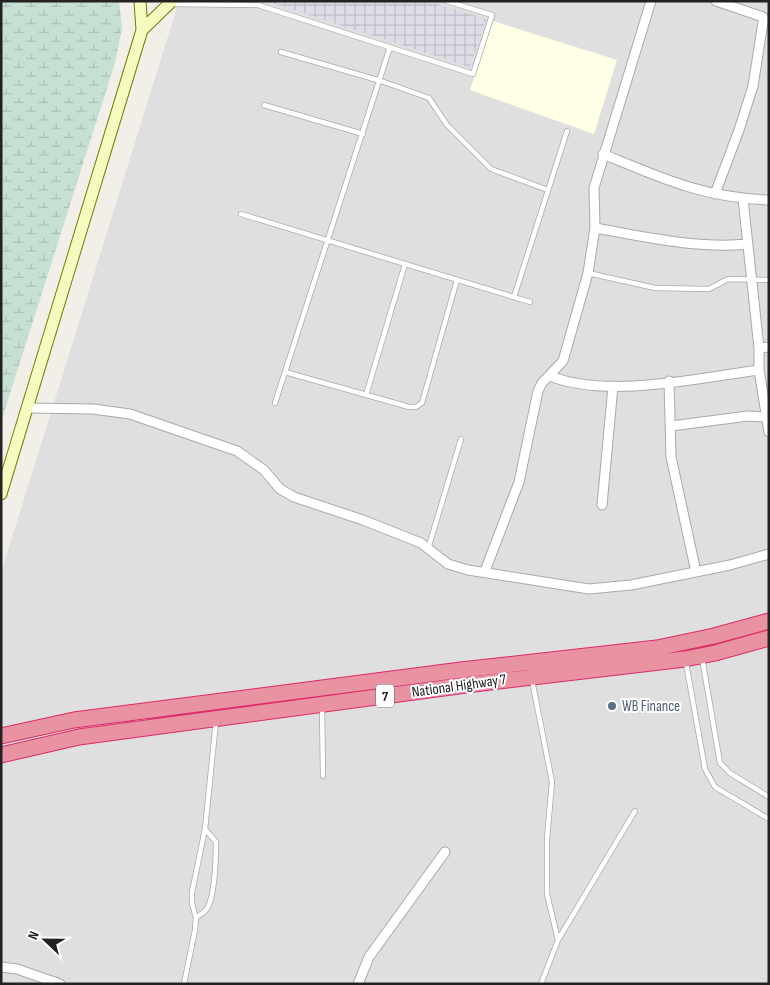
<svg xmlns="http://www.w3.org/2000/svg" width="770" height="985" font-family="'Sofia Sans Condensed',sans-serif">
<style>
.residential{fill:#e0dfdf}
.education{fill:#ffffe5}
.wetland{fill:url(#wetland-marsh)}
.plaza{fill:url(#plaza-grid)}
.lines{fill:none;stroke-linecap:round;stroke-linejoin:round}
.lane-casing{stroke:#a9a9a9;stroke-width:6}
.street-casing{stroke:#a9a9a9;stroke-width:11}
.secondary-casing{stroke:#707d05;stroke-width:13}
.highway-casing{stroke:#dc2a67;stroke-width:17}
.lane{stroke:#fff;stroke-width:4.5}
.street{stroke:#fff;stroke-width:9}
.secondary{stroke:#f7fabf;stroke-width:11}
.highway{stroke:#e892a2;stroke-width:15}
.service-dot{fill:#5c6f8a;stroke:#fff;stroke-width:2}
.labels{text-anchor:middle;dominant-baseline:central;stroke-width:4;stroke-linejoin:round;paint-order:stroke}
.shield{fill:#fff;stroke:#646464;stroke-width:1}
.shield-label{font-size:14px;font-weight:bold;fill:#222}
.street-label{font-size:15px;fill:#222;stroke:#fff}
.service-label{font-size:15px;fill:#4e5e75;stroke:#fff;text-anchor:start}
</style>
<defs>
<pattern id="wetland-marsh" width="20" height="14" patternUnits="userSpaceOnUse" patternTransform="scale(1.25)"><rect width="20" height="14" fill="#c6e0d4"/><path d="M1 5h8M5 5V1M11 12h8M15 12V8" fill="none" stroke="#aac0b6"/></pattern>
<pattern id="plaza-grid" width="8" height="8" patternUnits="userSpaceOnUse" patternTransform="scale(1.25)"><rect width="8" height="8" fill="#dddde8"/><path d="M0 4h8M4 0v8" fill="none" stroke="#bdbdc7"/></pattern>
</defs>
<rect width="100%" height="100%" fill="#f2efe9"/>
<!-- residential -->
<path class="residential" d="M 179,1 L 769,1 L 769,984 L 1,984 L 1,573 Z"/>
<!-- education -->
<path class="education" d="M 493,21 L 617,60 L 594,134 L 470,90 Z"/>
<!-- wetland -->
<path class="wetland" d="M 1,1 L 119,1 L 122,28 L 115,63 L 1,422 Z"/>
<!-- plaza -->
<path class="plaza" d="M 266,1 L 426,1 L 486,19 L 470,67 Z"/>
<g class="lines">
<defs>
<path id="lane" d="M 172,4 L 258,5 L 473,74 L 492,15 L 447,1
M 281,52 L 381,81 L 429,98 L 447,125 L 491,169 L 548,190
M 264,105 L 363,134
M 241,214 L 530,302
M 588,273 L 655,288 L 709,289 L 728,279 L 769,280
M 514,297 L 567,131
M 285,372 L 409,407 L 416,407 L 422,403 L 457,280
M 366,395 L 405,264
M 275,403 L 390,47
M 428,549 L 461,439
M 702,658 L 720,763 L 730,773 L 769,797
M 686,663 L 705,769 L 715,787 L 769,819
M 532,680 L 552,782 L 547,838 L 547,894 L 558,940 L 541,984
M 322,707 L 323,776
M 196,918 C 199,915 204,913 206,910 C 215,899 216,857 216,842 L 205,829
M 558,940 L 635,811
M 184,984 L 195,930 L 196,918 L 192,903 L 192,892 L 205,829 L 216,721"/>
<path id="street" d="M 603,154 C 661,178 704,198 769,200
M 715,194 L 739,130 L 753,86 L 763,22 L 763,17 L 716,1
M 743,199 L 759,348
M 595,228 C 646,237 697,249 748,244
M 759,370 L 769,432
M 550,376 C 607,399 698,378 759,370 L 759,348 L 769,347
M 669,381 L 671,457 L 696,572
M 28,408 L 93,409 L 130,414 L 237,451 L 264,470 L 280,489 L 294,497 L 363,520 L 421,543 L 448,564 L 468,570 L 589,589 L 631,585 L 730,565 L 769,554
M 671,426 L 748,416 L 765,417
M 602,505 L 613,386
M 485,571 L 519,482 L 538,391 L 542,383 L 563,361 L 588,273 L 595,228 L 594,188 L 651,1
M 1,967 L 17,969 L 60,984
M 358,984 L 369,957 L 445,852"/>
<path id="secondary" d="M 142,30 L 172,1
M 1,494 L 142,30 L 140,1"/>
<path id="highway" d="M 1,736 L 74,720 L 461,670 L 657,648 L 714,636 L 769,621
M 1,755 L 79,737 L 466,685 L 685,659 L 715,653 L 769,638"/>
</defs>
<!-- lane casing -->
<use href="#lane" class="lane-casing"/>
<!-- street casing -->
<use href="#street" class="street-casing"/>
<!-- secondary casing -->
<use href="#secondary" class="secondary-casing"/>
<!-- highway casing -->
<use href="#highway" class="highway-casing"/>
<!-- lane -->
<use href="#lane" class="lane"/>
<!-- street -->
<use href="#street" class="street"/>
<!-- secondary -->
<use href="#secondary" class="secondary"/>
<!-- highway -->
<use href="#highway" class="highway"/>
</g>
<!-- markers -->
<circle class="service-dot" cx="612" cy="706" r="5"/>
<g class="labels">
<!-- shield labels -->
<rect class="shield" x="376" y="684.5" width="18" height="23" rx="4"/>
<g class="shield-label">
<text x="385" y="696">7</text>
</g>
<!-- street labels -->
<g class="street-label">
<text transform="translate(459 686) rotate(-8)">National Highway 7</text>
</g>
<!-- service labels -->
<g class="service-label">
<text x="622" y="706">WB Finance</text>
</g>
</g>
<!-- border -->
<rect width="770" height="985" fill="none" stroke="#222222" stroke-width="5"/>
<!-- north arrow -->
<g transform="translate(45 940) rotate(292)" stroke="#ffffff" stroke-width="4" paint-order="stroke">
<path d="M0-4L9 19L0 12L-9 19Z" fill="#222222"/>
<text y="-8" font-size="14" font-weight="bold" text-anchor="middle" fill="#222222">N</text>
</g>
</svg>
